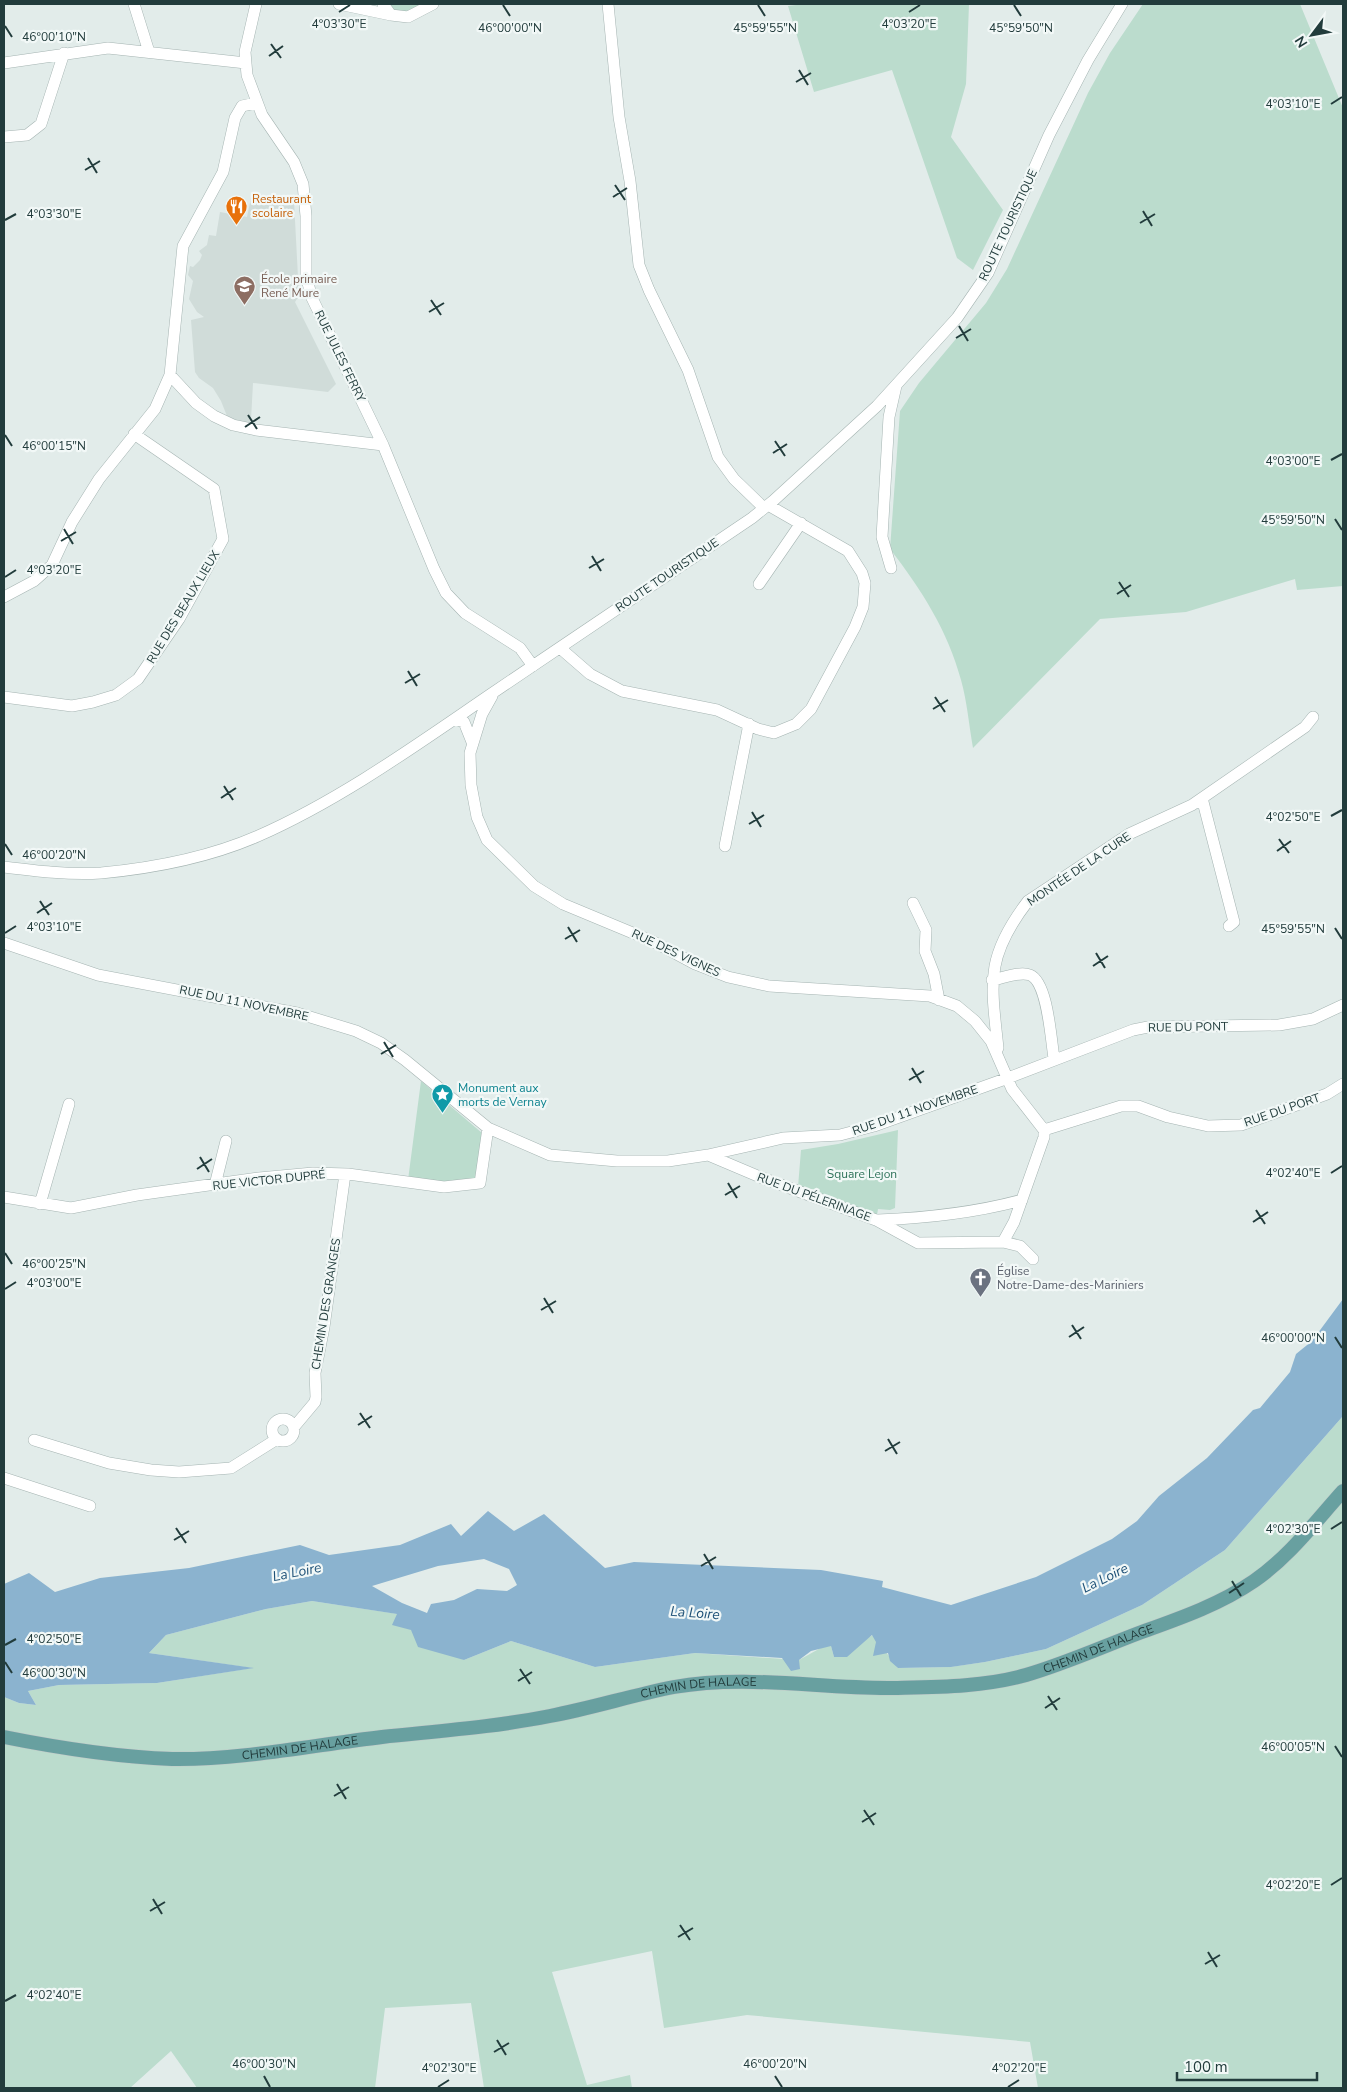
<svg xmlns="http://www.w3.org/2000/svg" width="1347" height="2092" font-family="'Nunito Sans',sans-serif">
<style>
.built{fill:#d0dcd9}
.green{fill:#bbdccd}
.water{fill:#8bb3cf;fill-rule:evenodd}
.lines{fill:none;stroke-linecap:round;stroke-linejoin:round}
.minor-casing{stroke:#a5b4b2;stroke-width:12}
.major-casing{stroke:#c1c8c8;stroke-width:15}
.minor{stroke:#fff;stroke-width:11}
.major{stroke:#68a0a0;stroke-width:14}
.ticks{fill:none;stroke:#223c3c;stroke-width:2}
.labels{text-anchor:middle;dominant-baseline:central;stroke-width:4.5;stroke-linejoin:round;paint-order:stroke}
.food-label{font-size:12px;fill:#c56008;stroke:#f2f8f7;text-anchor:start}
.street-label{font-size:12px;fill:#223c3c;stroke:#f2f8f7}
.education-label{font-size:12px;fill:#785e54;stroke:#f2f8f7;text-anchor:start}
.culture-label{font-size:12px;fill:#0d838f;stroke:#f2f8f7;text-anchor:start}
.park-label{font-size:12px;fill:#2e725a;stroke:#f2f8f7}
.worship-label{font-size:12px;fill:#5b616d;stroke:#f2f8f7;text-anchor:start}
.water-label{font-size:14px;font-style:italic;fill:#1e5177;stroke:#f2f8f7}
.ticks-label{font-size:12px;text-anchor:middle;fill:#223c3c;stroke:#f2f8f7;stroke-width:4.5;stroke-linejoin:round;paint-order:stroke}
</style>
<rect width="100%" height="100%" fill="#e2ecea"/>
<!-- built -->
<path class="built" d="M 252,193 L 294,201 L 299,296 L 295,302 L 336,384 L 328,392 L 253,383 L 251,420 L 249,423 L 234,420 L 227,416 L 221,401 L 213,388 L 199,378 L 195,372 L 191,320 L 204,317 L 197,312 L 189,299 L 193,281 L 188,275 L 190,266 L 193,267 L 200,260 L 202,255 L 199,251 L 207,245 L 209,235 L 216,236 L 220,212 L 247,217 Z"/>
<!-- green -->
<path class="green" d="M 388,4 L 422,4 C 411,10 398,17 388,4 Z
M 804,4 L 969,4 L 966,84 L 951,137 L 1003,210 L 973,270 L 957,258 L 892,70 L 814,92 L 788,6 Z
M 1143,4 L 1300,4 L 1343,108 L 1343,586 L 1297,590 L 1295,579 L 1186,612 L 1100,619 L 973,748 C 969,725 967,701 961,680 C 948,631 921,589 890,549 L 900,411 L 919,383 L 986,303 L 1007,269 L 1088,93 L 1110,53 Z
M 421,1081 L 482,1133 L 476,1179 L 444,1183 L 408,1180 Z
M 898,1130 L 895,1208 L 890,1210 L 878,1209 L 877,1215 L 798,1187 L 801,1150 L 838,1144 Z
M 1343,1416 L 1343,2088 L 1038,2088 L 1030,2042 L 747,2015 L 664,2028 L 652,1951 L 552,1972 L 587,2085 L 630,2075 L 632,2088 L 484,2088 L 471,2003 L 385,2008 L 375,2088 L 197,2088 L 171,2051 L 130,2088 L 4,2088 L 4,1697 L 19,1703 L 36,1705 L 28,1691 L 59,1685 L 157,1683 L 252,1668 L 149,1653 L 166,1635 L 266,1609 L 312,1601 L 398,1614 L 411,1630 L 464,1660 L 511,1641 L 595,1667 L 695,1653 L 799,1660 L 826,1645 L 831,1646 L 834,1657 L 873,1635 L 898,1668 L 950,1667 L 985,1662 L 1046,1649 L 1142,1605 L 1225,1550 Z"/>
<!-- water -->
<path class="water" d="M 1343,1299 L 1343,1416 L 1225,1550 L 1142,1605 L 1046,1649 L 985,1662 L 951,1667 L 898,1668 L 890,1661 L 888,1653 L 873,1656 L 876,1642 L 872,1635 L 847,1657 L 834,1657 L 831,1646 L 811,1651 L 799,1660 L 800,1669 L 791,1671 L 782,1658 L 695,1653 L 595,1667 L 511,1641 L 464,1660 L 418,1647 L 411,1630 L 392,1625 L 397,1614 L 312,1601 L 266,1609 L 166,1635 L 149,1653 L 254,1668 L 157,1683 L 59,1685 L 28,1691 L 36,1705 L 19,1703 L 4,1697 L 4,1584 L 29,1573 L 55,1592 L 100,1578 L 189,1568 L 300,1545 L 329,1555 L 400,1545 L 451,1524 L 461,1536 L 488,1511 L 514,1531 L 544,1514 L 605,1568 L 634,1562 L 821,1570 L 883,1581 L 882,1587 L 951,1605 L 1036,1577 L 1112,1539 L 1137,1521 L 1159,1496 L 1207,1458 L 1253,1410 L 1260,1408 L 1290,1372 L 1296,1354 L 1312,1341 ZM 484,1559 L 509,1569 L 517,1585 L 507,1591 L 477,1589 L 454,1600 L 431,1604 L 427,1613 L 402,1603 L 372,1586 L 438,1566 Z"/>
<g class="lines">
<defs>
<path id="minor" d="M 134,4 L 149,52
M 256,4 L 245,52 L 247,75 L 262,115 L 294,162 L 303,184 L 306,216 L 306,276 L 312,298 L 383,445 L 434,569 L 446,593 L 465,613 L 520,648 L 533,666
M 339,4 L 391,15
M 383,4 L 391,15 L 408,17 L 433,4
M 608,4 L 619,117 L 630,181 L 639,265 L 649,290 L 688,370 L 718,457 L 734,479 L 764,508
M 4,63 L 108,48 L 246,63
M 4,137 L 27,135 L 41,124 L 64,53
M 170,375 L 196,403 L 214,416 L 233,425 L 256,430 L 383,445
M 891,568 L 882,537 L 889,417 L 896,386
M 759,584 L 801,523
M 4,597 L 34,581 L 52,565 L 72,522 L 99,479 L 155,409 L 170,375 L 183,246 L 223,172 L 235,118 L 242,106 L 256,103
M 560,648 L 590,674 L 622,691 L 717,710 L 758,729 L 774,733 L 796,724 L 811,709 L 855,627 L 863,607 L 865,583 L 862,573 L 848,551 L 768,505
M 492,696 L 482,714 L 470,753 L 471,785 L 477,817 L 487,840 L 534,886 L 563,904 L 652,941 L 695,964 L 728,977 L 769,986 L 930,996 L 957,1006 L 975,1021 L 991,1041 L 1012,1089 L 1044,1130 L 1044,1137 L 1014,1222 L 1003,1242
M 4,697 L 72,706 L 93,702 L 116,695 L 138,679 L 179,619 L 223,539 L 214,489 L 134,434
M 455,719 L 464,722 L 472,742
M 1202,798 L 1234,922 L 1229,926
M 725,846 L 749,724
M 4,867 C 36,871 69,875 101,873 C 154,868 210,857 258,836 C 342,799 419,743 494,692 C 580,634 666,576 752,518 L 773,501 L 877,406 L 957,318 L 988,273 L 1049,135 L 1088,60 L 1122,4
M 913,903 L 926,930 L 925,951 L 934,974 L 939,1000
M 4,943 L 98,975 L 297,1013 L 356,1031 L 381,1043 L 405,1060 L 488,1128 L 550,1155 L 617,1161 L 668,1161 L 708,1155 L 783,1138 L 840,1135 L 874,1126 L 1008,1078 L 1133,1030 L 1148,1027 L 1279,1025 L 1313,1019 L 1343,1005
M 992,980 C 1003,978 1020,971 1030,975 C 1048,982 1051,1041 1054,1058
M 998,1048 C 991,982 985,957 1028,901 L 1129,834 L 1192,805 L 1305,727 L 1313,717
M 1044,1130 L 1121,1106 L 1138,1106 L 1168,1117 L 1208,1126 L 1241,1125 L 1327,1094 L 1343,1084
M 708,1155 L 760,1177 L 876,1220 L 918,1243 L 1003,1242 L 1020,1246 L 1033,1259
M 215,1185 L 226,1141
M 4,1197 L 71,1208 L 137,1195 L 259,1178 L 313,1173 L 348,1174 L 444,1187 L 480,1183 L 488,1128
M 40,1204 L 69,1104
M 878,1220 C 927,1218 974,1213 1022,1200
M272 1430a11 11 0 1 1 22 0a11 11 0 1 1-22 0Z
M 294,1427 L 315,1402 L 316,1397 L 315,1373 L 324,1327 L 345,1174
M 34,1440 L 109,1463 L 151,1470 L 179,1472 L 231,1468 L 277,1439
M 4,1478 L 90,1506"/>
<g id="major">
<path id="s1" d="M 4,1737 C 59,1748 116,1757 172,1759 C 242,1760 313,1745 382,1737 C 438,1731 495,1727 550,1716 C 592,1708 633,1695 674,1687 C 747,1674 820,1689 893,1688 C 936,1687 984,1687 1026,1675 C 1064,1664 1102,1647 1139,1633 C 1178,1619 1219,1605 1254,1581 C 1289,1557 1315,1522 1343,1491"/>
</g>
</defs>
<!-- minor casing -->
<use href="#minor" class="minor-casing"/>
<!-- major casing -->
<use href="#major" class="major-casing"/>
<!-- minor -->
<use href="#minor" class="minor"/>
<!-- major -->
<use href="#major" class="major"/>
</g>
<!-- ticks -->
<path class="ticks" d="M 503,5 L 510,16M 758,5 L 765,16M 1014,5 L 1021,16M 339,12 L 350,5M 909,12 L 920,5M 5,26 L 12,37M 271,44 L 281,58M 269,56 L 283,46M 799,70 L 808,85M 796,82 L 811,73M 1331,104 L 1342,97M 88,158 L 97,173M 85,170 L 100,161M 615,185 L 625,200M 613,197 L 627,188M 1143,211 L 1152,226M 5,220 L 16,214M 1140,223 L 1155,214M 431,300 L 441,315M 429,312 L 444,303M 959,326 L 968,341M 956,338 L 971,329M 248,415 L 257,429M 245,427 L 260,417M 5,435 L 12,446M 775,441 L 785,456M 773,453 L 787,444M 1331,460 L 1342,454M 1335,519 L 1342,530M 64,529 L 73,544M 61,541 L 76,532M 592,556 L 601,571M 589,568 L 604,559M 5,577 L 16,570M 1119,582 L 1129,597M 1117,594 L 1131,585M 408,671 L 417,686M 405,683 L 420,674M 935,697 L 945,712M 933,709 L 948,700M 224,786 L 233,800M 221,798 L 236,788M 752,812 L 761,827M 1331,816 L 1342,810M 749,824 L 764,815M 1279,839 L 1289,853M 5,844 L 12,855M 1277,851 L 1291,841M 40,901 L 49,915M 37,913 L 52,903M 568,927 L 577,942M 1335,928 L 1342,939M 5,933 L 16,926M 565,939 L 580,930M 1096,953 L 1105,968M 1093,966 L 1108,956M 384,1042 L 393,1057M 381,1054 L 396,1045M 912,1068 L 921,1083M 909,1080 L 924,1071M 200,1157 L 209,1172M 197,1169 L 212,1159M 1331,1173 L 1342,1166M 728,1183 L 737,1198M 725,1195 L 740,1186M 1256,1210 L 1265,1224M 1253,1222 L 1268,1212M 5,1253 L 12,1264M 5,1289 L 16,1282M 544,1298 L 553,1313M 541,1310 L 556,1301M 1072,1325 L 1081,1339M 1069,1337 L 1084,1327M 1335,1337 L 1342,1348M 360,1413 L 370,1428M 358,1425 L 372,1416M 888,1439 L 897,1454M 885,1451 L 900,1442M 176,1528 L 186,1543M 1331,1529 L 1342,1522M 174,1540 L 189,1531M 704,1554 L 713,1569M 701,1566 L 716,1557M 1232,1581 L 1241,1596M 1229,1593 L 1244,1583M 5,1645 L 16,1639M 5,1662 L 12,1673M 520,1669 L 530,1684M 518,1681 L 532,1672M 1048,1696 L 1057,1710M 1045,1708 L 1060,1698M 1335,1746 L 1342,1757M 337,1784 L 346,1799M 334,1796 L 349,1787M 864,1810 L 874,1825M 862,1822 L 876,1813M 1331,1885 L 1342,1878M 153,1899 L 162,1914M 150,1911 L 165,1902M 680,1925 L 690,1940M 678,1937 L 693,1928M 1208,1952 L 1217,1967M 1205,1964 L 1220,1955M 5,2001 L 16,1995M 497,2040 L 506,2055M 494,2052 L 509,2043M 264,2076 L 270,2087M 775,2076 L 782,2087M 438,2087 L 449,2080M 1008,2087 L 1019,2080"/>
<!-- icons -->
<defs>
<symbol id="restaurant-pin" viewBox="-11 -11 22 30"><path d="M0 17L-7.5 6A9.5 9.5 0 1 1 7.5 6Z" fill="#e8710a" stroke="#f2f8f7"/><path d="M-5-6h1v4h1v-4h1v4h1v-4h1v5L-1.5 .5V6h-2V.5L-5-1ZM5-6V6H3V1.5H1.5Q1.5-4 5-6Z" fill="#fff"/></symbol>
<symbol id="school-pin" viewBox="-11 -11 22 30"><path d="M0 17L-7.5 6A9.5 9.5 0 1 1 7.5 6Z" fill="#8d6e63" stroke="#f2f8f7"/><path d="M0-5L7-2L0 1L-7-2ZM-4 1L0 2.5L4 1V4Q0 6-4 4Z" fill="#fff"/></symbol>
<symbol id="sight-pin" viewBox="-11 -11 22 30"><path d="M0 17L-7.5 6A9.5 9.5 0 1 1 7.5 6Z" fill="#0f9aa8" stroke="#f2f8f7"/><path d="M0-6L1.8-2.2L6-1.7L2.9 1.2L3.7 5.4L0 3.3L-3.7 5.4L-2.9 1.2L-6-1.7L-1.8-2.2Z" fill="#fff"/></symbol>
<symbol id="church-pin" viewBox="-11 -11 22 30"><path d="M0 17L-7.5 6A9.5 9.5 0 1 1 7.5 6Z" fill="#6b7280" stroke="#f2f8f7"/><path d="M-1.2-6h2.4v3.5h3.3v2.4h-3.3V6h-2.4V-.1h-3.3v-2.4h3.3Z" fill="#fff"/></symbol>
</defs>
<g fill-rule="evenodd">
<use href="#restaurant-pin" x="224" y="194" width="25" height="34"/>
<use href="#school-pin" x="232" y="274" width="25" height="34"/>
<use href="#sight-pin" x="430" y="1082" width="25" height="34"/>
<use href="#church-pin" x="968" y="1266" width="25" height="34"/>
</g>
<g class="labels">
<!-- food labels -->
<g class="food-label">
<text x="252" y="199">Restaurant<tspan x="252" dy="14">scolaire</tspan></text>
</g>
<!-- street labels -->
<g class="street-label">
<text transform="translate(1008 225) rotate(-65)">ROUTE TOURISTIQUE</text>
<text transform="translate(340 356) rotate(64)">RUE JULES FERRY</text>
<text transform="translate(667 575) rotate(-34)">ROUTE TOURISTIQUE</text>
<text transform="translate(183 607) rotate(-59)">RUE DES BEAUX LIEUX</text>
<text transform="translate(1079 869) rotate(-34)">MONTÉE DE LA CURE</text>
<text transform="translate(676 953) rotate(25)">RUE DES VIGNES</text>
<text transform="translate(244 1003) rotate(12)">RUE DU 11 NOVEMBRE</text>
<text transform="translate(1188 1027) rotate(-1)">RUE DU PONT</text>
<text transform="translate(915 1110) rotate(-19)">RUE DU 11 NOVEMBRE</text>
<text transform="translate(1282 1110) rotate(-19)">RUE DU PORT</text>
<text transform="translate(269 1180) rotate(-6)">RUE VICTOR DUPRÉ</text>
<text transform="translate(814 1197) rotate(20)">RUE DU PÉLERINAGE</text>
<text transform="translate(326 1304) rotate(-81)">CHEMIN DES GRANGES</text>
<text stroke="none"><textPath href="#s1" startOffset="1108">CHEMIN DE HALAGE</textPath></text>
<text stroke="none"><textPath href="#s1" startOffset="702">CHEMIN DE HALAGE</textPath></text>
<text stroke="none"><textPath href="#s1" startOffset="298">CHEMIN DE HALAGE</textPath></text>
</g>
<!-- education labels -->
<g class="education-label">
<text x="261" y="279">École primaire<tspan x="261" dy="14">René Mure</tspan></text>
</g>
<!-- culture labels -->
<g class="culture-label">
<text x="458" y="1088">Monument aux<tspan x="458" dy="14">morts de Vernay</tspan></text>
</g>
<!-- park labels -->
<g class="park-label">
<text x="862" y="1174">Square Lejon</text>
</g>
<!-- worship labels -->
<g class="worship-label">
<text x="997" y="1271">Église<tspan x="997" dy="14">Notre-Dame-des-Mariniers</tspan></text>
</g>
<!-- water labels -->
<g class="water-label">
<text transform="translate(297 1572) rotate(-11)">La Loire</text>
<text transform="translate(1105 1578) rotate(-26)">La Loire</text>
<text transform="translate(695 1613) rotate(4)">La Loire</text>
</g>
</g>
<g class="ticks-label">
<text x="339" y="28">4°03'30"E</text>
<text x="909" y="28">4°03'20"E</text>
<text x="510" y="32">46°00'00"N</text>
<text x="765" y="32">45°59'55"N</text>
<text x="1021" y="32">45°59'50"N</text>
<text x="54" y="41">46°00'10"N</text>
<text x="1293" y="108">4°03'10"E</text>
<text x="54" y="218">4°03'30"E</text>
<text x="54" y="450">46°00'15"N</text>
<text x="1293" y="465">4°03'00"E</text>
<text x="1293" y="524">45°59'50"N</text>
<text x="54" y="574">4°03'20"E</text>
<text x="1293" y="821">4°02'50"E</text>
<text x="54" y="859">46°00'20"N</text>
<text x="54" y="931">4°03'10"E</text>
<text x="1293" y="933">45°59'55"N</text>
<text x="1293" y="1177">4°02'40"E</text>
<text x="54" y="1268">46°00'25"N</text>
<text x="54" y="1287">4°03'00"E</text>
<text x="1293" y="1342">46°00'00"N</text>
<text x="1293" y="1533">4°02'30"E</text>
<text x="54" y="1643">4°02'50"E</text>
<text x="54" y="1677">46°00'30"N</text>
<text x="1293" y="1751">46°00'05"N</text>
<text x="1293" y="1889">4°02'20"E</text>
<text x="54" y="1999">4°02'40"E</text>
<text x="264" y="2068">46°00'30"N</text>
<text x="775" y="2068">46°00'20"N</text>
<text x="449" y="2072">4°02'30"E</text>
<text x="1019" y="2072">4°02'20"E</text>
</g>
<!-- border -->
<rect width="1347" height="2092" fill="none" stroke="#223c3c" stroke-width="10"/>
<!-- north arrow -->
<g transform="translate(1312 35) rotate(238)" stroke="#f2f8f7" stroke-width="4" paint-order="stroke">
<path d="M0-4L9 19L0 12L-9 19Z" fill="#223c3c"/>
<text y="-8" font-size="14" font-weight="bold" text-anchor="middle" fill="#223c3c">N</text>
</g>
<!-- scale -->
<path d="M1177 2072v8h140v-8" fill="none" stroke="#223c3c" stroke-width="2.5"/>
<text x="1184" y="2072" font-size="15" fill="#223c3c" stroke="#f2f8f7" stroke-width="4" paint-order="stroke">100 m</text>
</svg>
